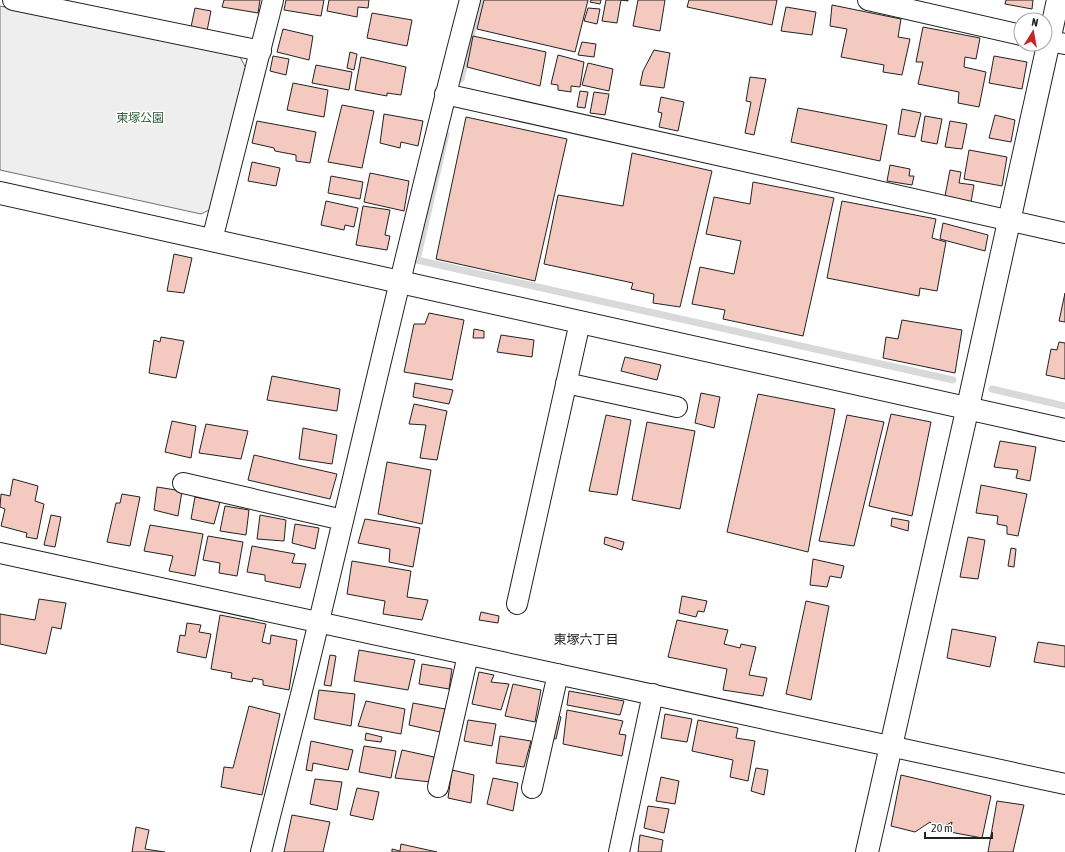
<svg xmlns="http://www.w3.org/2000/svg" width="1065" height="852" font-family="'Asap Condensed','Noto Sans JP',sans-serif">
<style>
.green{fill:#eee;stroke:#6f6f6f}
.lines{fill:none;stroke-linecap:round;stroke-linejoin:round}
.stream{stroke:#d9d9d9;stroke-width:7}
.building{fill:#f3c9c0;stroke:#222}
.minor-casing{stroke:#222;stroke-width:22}
.tertiary-casing{stroke:#222;stroke-width:24}
.minor{stroke:#fff;stroke-width:20}
.tertiary{stroke:#fff;stroke-width:22}
.labels{text-anchor:middle;dominant-baseline:central;stroke-width:3;stroke-linejoin:round;paint-order:stroke}
.park-label{font-size:12px;fill:#2f5e38;stroke:#fff}
.neighbourhood-label{font-size:13px;fill:#222;stroke:#fff}
</style>
<rect width="100%" height="100%" fill="#fff"/>
<!-- green -->
<path class="green" d="M 0,6 L 240,57 L 247,70 L 211,209 L 201,214 L 0,170 Z"/>
<g class="lines">
<!-- stream -->
<path class="stream" d="M 461,79 L 480,0
M 446,134 L 417,260 L 953,380
M 992,389 L 1065,406"/>
</g>
<!-- building -->
<path class="building" d="M 224,0 L 260,0 L 258,13 L 222,7 Z
M 286,0 L 324,0 L 321,16 L 284,10 Z
M 329,0 L 369,0 L 368,8 L 358,7 L 357,17 L 327,11 Z
M 484,0 L 588,0 L 575,52 L 477,29 Z
M 591,0 L 601,0 L 600,4 L 590,2 Z
M 606,0 L 628,0 L 628,1 L 621,0 L 617,23 L 602,21 Z
M 638,0 L 665,0 L 660,31 L 633,26 Z
M 689,0 L 777,0 L 772,25 L 687,7 Z
M 1006,0 L 1033,0 L 1032,9 L 1005,4 Z
M 832,5 L 901,19 L 898,37 L 910,39 L 902,75 L 883,72 L 884,65 L 841,57 L 847,29 L 830,26 Z
M 786,7 L 816,12 L 812,35 L 781,31 Z
M 195,8 L 211,11 L 207,31 L 191,27 Z
M 588,8 L 600,9 L 597,24 L 584,21 Z
M 372,13 L 412,20 L 407,46 L 367,38 Z
M 923,27 L 980,38 L 976,59 L 965,57 L 964,67 L 986,72 L 979,107 L 958,103 L 959,92 L 918,84 L 923,62 L 916,62 Z
M 283,29 L 313,36 L 309,60 L 277,52 Z
M 473,36 L 546,52 L 540,86 L 467,67 Z
M 582,42 L 596,44 L 594,57 L 578,55 Z
M 654,50 L 670,53 L 664,88 L 640,85 L 643,71 Z
M 350,52 L 357,54 L 354,70 L 347,68 Z
M 558,55 L 584,62 L 580,87 L 571,86 L 571,92 L 558,90 L 558,85 L 551,84 Z
M 273,56 L 289,59 L 286,75 L 270,71 Z
M 994,56 L 1027,62 L 1022,89 L 989,83 Z
M 361,57 L 406,67 L 401,95 L 387,93 L 387,96 L 355,90 Z
M 588,63 L 613,69 L 609,91 L 582,85 Z
M 316,65 L 352,72 L 349,90 L 312,83 Z
M 750,77 L 766,79 L 754,135 L 745,133 L 751,102 L 746,101 Z
M 293,83 L 328,90 L 324,117 L 287,110 Z
M 580,91 L 588,92 L 585,108 L 577,107 Z
M 594,92 L 609,94 L 605,115 L 590,113 Z
M 661,97 L 684,102 L 678,131 L 659,127 L 662,113 L 658,112 Z
M 342,105 L 374,111 L 362,168 L 328,162 Z
M 798,108 L 887,125 L 880,161 L 791,142 Z
M 902,109 L 921,113 L 915,137 L 898,134 Z
M 384,114 L 423,121 L 418,146 L 401,142 L 400,148 L 380,143 Z
M 995,115 L 1015,120 L 1011,142 L 989,138 Z
M 925,116 L 942,119 L 937,144 L 921,141 Z
M 466,117 L 567,139 L 535,281 L 436,259 Z
M 257,121 L 316,132 L 310,163 L 296,161 L 296,155 L 275,151 L 274,148 L 252,143 Z
M 950,121 L 967,124 L 962,149 L 945,147 Z
M 969,150 L 1007,157 L 1002,186 L 964,179 Z
M 632,153 L 712,171 L 680,307 L 653,303 L 654,294 L 631,289 L 633,283 L 544,264 L 558,195 L 623,206 Z
M 252,162 L 280,168 L 276,186 L 248,181 Z
M 890,165 L 910,169 L 909,176 L 914,176 L 912,185 L 887,181 Z
M 950,170 L 961,172 L 959,183 L 974,185 L 971,202 L 945,196 Z
M 370,173 L 409,181 L 404,211 L 364,202 Z
M 331,176 L 363,182 L 360,199 L 328,193 Z
M 753,182 L 834,198 L 803,336 L 723,319 L 725,310 L 692,304 L 700,267 L 734,274 L 741,241 L 706,234 L 714,197 L 750,204 Z
M 326,201 L 358,208 L 354,227 L 345,225 L 344,230 L 321,225 Z
M 842,201 L 936,219 L 932,238 L 946,242 L 937,291 L 920,288 L 919,296 L 827,278 Z
M 363,206 L 390,210 L 385,235 L 390,236 L 387,250 L 356,245 Z
M 943,223 L 988,235 L 985,251 L 940,239 Z
M 174,254 L 192,258 L 184,293 L 167,291 Z
M 1065,293 L 1065,322 L 1059,321 Z
M 429,313 L 464,320 L 452,380 L 404,372 L 414,324 L 425,324 Z
M 902,320 L 962,330 L 955,373 L 883,358 L 886,337 L 898,339 Z
M 474,329 L 484,331 L 484,338 L 473,338 Z
M 501,335 L 534,340 L 532,357 L 497,352 Z
M 161,337 L 184,341 L 176,378 L 149,373 L 154,340 L 160,342 Z
M 1059,342 L 1065,343 L 1065,379 L 1046,375 L 1051,349 L 1057,350 Z
M 625,357 L 661,365 L 657,380 L 621,371 Z
M 272,376 L 340,389 L 337,411 L 267,400 Z
M 415,383 L 453,390 L 449,404 L 413,397 Z
M 701,393 L 720,397 L 714,428 L 695,423 Z
M 758,394 L 835,409 L 808,552 L 727,532 Z
M 414,404 L 447,411 L 437,460 L 420,458 L 426,425 L 409,424 Z
M 891,414 L 931,422 L 912,516 L 869,506 Z
M 606,415 L 631,420 L 617,495 L 589,491 Z
M 847,415 L 884,422 L 854,546 L 819,541 Z
M 172,421 L 196,426 L 191,458 L 165,452 Z
M 647,422 L 695,431 L 680,509 L 632,500 Z
M 206,424 L 248,431 L 241,459 L 199,453 Z
M 303,428 L 337,435 L 332,464 L 299,459 Z
M 1000,441 L 1036,447 L 1030,481 L 1016,478 L 1018,470 L 994,467 Z
M 254,455 L 337,474 L 330,499 L 248,480 Z
M 387,462 L 431,470 L 422,524 L 378,514 Z
M 13,479 L 38,486 L 35,501 L 44,504 L 37,539 L 26,537 L 27,533 L 1,526 L 5,509 L 0,507 L 1,494 L 10,496 Z
M 981,485 L 1027,494 L 1018,536 L 1007,534 L 1007,526 L 997,524 L 998,516 L 976,513 Z
M 157,487 L 182,491 L 178,516 L 154,510 Z
M 122,494 L 140,497 L 130,546 L 107,542 L 116,503 L 120,503 Z
M 195,497 L 220,502 L 214,524 L 191,519 Z
M 225,506 L 249,510 L 246,535 L 220,531 Z
M 51,515 L 61,517 L 55,547 L 44,545 Z
M 260,515 L 286,520 L 284,541 L 257,539 Z
M 892,518 L 909,521 L 908,531 L 891,526 Z
M 365,519 L 420,528 L 413,567 L 389,562 L 390,549 L 358,543 Z
M 295,524 L 319,528 L 315,549 L 292,543 Z
M 150,525 L 203,534 L 195,576 L 169,571 L 173,556 L 144,551 Z
M 208,536 L 243,542 L 237,576 L 219,573 L 220,563 L 203,560 Z
M 605,537 L 624,542 L 622,550 L 604,544 Z
M 968,537 L 985,540 L 978,579 L 960,577 Z
M 252,546 L 295,554 L 292,563 L 306,564 L 300,588 L 265,581 L 265,575 L 247,572 Z
M 1011,548 L 1016,549 L 1014,567 L 1008,566 Z
M 813,559 L 844,566 L 841,578 L 830,576 L 827,587 L 810,585 Z
M 352,561 L 411,571 L 407,597 L 428,600 L 422,620 L 383,614 L 385,601 L 347,594 Z
M 682,596 L 707,601 L 704,612 L 698,611 L 696,617 L 679,613 Z
M 39,599 L 66,603 L 61,629 L 52,627 L 46,654 L 0,644 L 0,614 L 35,620 Z
M 806,601 L 829,606 L 811,700 L 786,694 Z
M 481,612 L 499,616 L 498,623 L 479,620 Z
M 220,615 L 266,624 L 262,642 L 270,644 L 271,635 L 297,640 L 289,690 L 263,685 L 263,680 L 253,678 L 252,682 L 231,678 L 232,673 L 211,669 Z
M 677,620 L 728,630 L 724,644 L 740,648 L 741,644 L 756,647 L 749,675 L 767,678 L 763,696 L 723,690 L 727,669 L 668,657 Z
M 187,623 L 201,625 L 199,632 L 211,634 L 206,658 L 177,652 L 180,635 L 185,636 Z
M 952,629 L 996,637 L 990,667 L 947,658 Z
M 1038,642 L 1065,646 L 1065,667 L 1034,662 Z
M 359,650 L 415,660 L 408,690 L 354,681 Z
M 330,655 L 336,656 L 331,686 L 324,685 Z
M 422,664 L 452,669 L 449,689 L 419,684 Z
M 479,672 L 494,675 L 491,682 L 509,684 L 501,710 L 472,704 Z
M 513,684 L 541,690 L 535,722 L 505,716 Z
M 319,690 L 355,694 L 351,726 L 314,719 Z
M 569,691 L 624,701 L 620,715 L 567,705 Z
M 366,701 L 405,709 L 401,734 L 358,726 Z
M 413,703 L 445,709 L 440,732 L 409,725 Z
M 249,706 L 280,714 L 262,795 L 221,787 L 224,767 L 233,768 Z
M 567,710 L 623,721 L 619,734 L 626,735 L 622,756 L 563,744 Z
M 556,714 L 561,717 L 556,739 L 551,738 Z
M 665,714 L 692,719 L 687,742 L 661,738 Z
M 468,720 L 496,724 L 492,746 L 464,741 Z
M 698,720 L 738,728 L 736,738 L 755,741 L 748,781 L 730,777 L 733,760 L 692,751 Z
M 366,733 L 382,737 L 381,742 L 365,740 Z
M 500,736 L 531,741 L 524,767 L 496,763 Z
M 311,741 L 353,750 L 348,770 L 313,763 L 312,771 L 306,770 Z
M 364,746 L 396,751 L 391,778 L 359,772 Z
M 402,750 L 434,757 L 430,782 L 395,778 Z
M 756,768 L 768,770 L 764,795 L 751,791 Z
M 452,770 L 474,775 L 471,803 L 448,798 Z
M 901,775 L 991,796 L 982,838 L 950,832 L 952,822 L 938,830 L 930,822 L 915,832 L 891,826 Z
M 661,777 L 679,781 L 675,804 L 656,801 Z
M 493,778 L 518,783 L 513,811 L 487,804 Z
M 315,779 L 342,782 L 337,810 L 310,804 Z
M 357,788 L 379,792 L 373,820 L 350,815 Z
M 997,801 L 1024,805 L 1013,852 L 988,852 Z
M 648,806 L 669,809 L 664,833 L 644,828 Z
M 292,815 L 330,822 L 323,852 L 284,852 Z
M 136,827 L 149,830 L 145,849 L 165,852 L 132,852 Z
M 640,835 L 663,840 L 661,852 L 638,852 Z
M 401,844 L 437,852 L 392,852 L 392,849 L 400,851 Z"/>
<g class="lines">
<defs>
<path id="minor" d="M 13,0 L 261,51
M 868,0 L 1021,35
M 1045,40 L 1065,44
M 445,94 L 1065,233
M 212,240 L 273,0
M 566,383 L 677,407
M 183,483 L 343,520
M 0,553 C 355,632 710,706 1065,784
M 517,604 L 580,322
M 438,787 L 468,655
M 532,788 L 558,674
M 261,852 C 280,775 301,698 319,621 C 369,414 416,206 470,0
M 619,852 L 653,694"/>
<path id="tertiary" d="M 0,193 L 1065,430
M 867,852 L 971,393 L 1058,0"/>
</defs>
<!-- minor casing -->
<use href="#minor" class="minor-casing"/>
<!-- tertiary casing -->
<use href="#tertiary" class="tertiary-casing"/>
<!-- minor -->
<use href="#minor" class="minor"/>
<!-- tertiary -->
<use href="#tertiary" class="tertiary"/>
</g>
<g class="labels">
<!-- park labels -->
<g class="park-label">
<text x="140" y="118">東塚公園</text>
</g>
<!-- neighbourhood labels -->
<g class="neighbourhood-label">
<text x="586" y="639">東塚六丁目</text>
</g>
</g>
<!-- north arrow -->
<g transform="translate(1033 32) rotate(11)"><circle r="19" fill="#ffffff" stroke="#a7a7a7"/>
<path d="M0-3L7 15L0 10L-7 15Z" fill="#c62828"/>
<text y="-6" font-size="11" font-weight="bold" text-anchor="middle" fill="#222222">N</text>
</g>
<!-- scale -->
<path d="M925 832v6h67v-6" fill="none" stroke="#222222" stroke-width="2"/>
<text x="931" y="832" font-size="12" fill="#222222" stroke="#ffffff" stroke-width="3" paint-order="stroke">20 m</text>
</svg>
